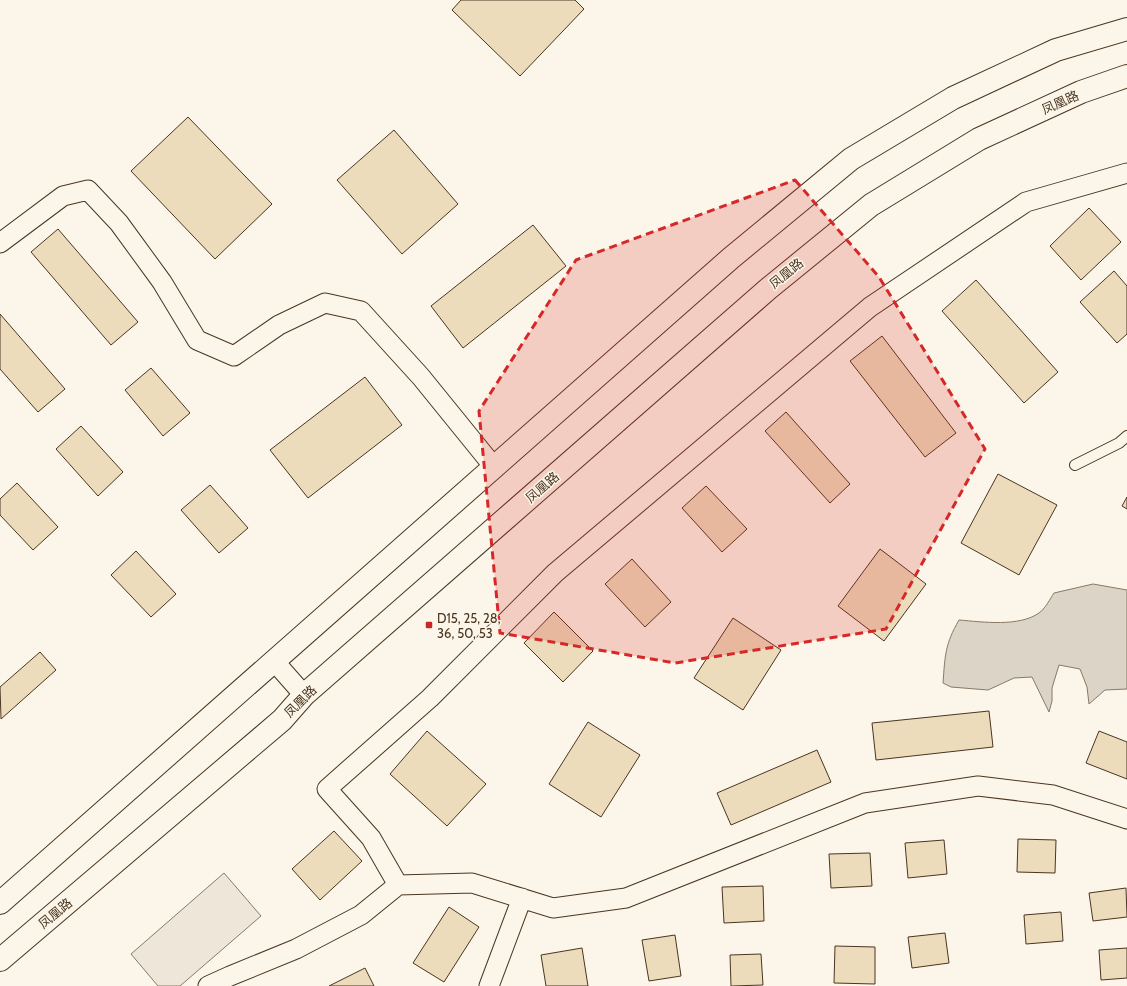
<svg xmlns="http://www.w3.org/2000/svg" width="1127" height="986" font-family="Cabin,'Noto Sans SC',sans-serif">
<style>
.green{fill:#ede6d9;stroke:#887966}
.water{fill:#dcd4c6;stroke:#887966}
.building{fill:#ecdcbc;stroke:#4a3520}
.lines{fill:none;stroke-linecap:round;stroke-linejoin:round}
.service-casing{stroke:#4a3520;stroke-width:12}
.minor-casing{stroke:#4a3520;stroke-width:21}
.trunk-casing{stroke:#4a3520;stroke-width:24}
.service{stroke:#fbf6e9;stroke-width:10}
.minor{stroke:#fbf6e9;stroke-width:19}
.trunk{stroke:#fbf6e9;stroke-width:22}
.marked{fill:#d62828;fill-opacity:0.2;stroke:#d62828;stroke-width:3;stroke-dasharray:8 5;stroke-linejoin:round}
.poi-dot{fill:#c62828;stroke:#fbf6e9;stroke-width:1.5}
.labels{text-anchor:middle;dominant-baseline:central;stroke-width:3;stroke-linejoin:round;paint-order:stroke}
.street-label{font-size:13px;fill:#4a3520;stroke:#fbf6e9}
.poi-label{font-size:13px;fill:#4a3520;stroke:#fbf6e9;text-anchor:start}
</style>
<rect width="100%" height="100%" fill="#fbf6e9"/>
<!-- green -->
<path class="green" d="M 224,873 L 261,916 L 180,986 L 158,986 L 131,954 Z"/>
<!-- water -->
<path class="water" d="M 1093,584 L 1127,590 L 1127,689 L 1105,690 L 1089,704 L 1087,687 L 1080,669 L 1059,665 L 1052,688 L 1052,701 L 1049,712 L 1032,677 L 1014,678 L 988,690 L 951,687 L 943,683 C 945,656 945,644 959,620 C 983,622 1019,627 1039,613 C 1045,609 1050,599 1054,593 Z"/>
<!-- building -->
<path class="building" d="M 461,0 L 575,0 L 584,9 L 520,76 L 452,10 Z
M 188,117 L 272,204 L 215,259 L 131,171 Z
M 394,130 L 458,204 L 402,254 L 337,180 Z
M 1089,208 L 1121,242 L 1081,280 L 1050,246 Z
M 533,225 L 566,266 L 463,348 L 431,306 Z
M 58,229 L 138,322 L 111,345 L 31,252 Z
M 1114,271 L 1127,286 L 1127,334 L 1117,343 L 1080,302 Z
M 976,280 L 1058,372 L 1024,403 L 942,311 Z
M 0,314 L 65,389 L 38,412 L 0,369 Z
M 882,336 L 956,433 L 925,457 L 850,361 Z
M 151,368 L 190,413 L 163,436 L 125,390 Z
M 365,377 L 402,425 L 308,498 L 270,450 Z
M 786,412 L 850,484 L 830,503 L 765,431 Z
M 81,426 L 123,472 L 98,496 L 56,449 Z
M 998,474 L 1057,505 L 1019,575 L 961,543 Z
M 17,483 L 58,527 L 33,550 L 0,515 L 0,499 Z
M 210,485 L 248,528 L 219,553 L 181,510 Z
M 706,486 L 747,529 L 722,552 L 682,508 Z
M 1127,497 L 1127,509 L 1122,506 Z
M 880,549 L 926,584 L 884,641 L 838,606 Z
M 136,551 L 176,594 L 151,617 L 111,575 Z
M 632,559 L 671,602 L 645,627 L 605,584 Z
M 554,612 L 593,651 L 563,682 L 524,643 Z
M 733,618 L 781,650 L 743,710 L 694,678 Z
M 40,652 L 56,670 L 1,719 L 0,687 Z
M 989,711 L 993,747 L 876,760 L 872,723 Z
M 588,722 L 640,755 L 601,817 L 549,784 Z
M 427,731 L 486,784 L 447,826 L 390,774 Z
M 1099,731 L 1127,742 L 1127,779 L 1086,763 Z
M 817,750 L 831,782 L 731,825 L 717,793 Z
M 334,831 L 362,861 L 320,900 L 292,869 Z
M 1018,839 L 1056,840 L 1055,873 L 1017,872 Z
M 944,840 L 947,874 L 908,878 L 905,843 Z
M 870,853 L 872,886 L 831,888 L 829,854 Z
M 763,886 L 764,921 L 724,923 L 722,887 Z
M 1126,888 L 1127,917 L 1093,921 L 1089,893 Z
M 449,907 L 479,927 L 444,982 L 413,963 Z
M 1061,912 L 1063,941 L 1026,944 L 1024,915 Z
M 945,933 L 949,963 L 912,968 L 908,937 Z
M 675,935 L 681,976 L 649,981 L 642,940 Z
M 835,946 L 875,947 L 875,984 L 834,983 Z
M 582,948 L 588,986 L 546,986 L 541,955 Z
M 1127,948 L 1127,978 L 1101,980 L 1099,950 Z
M 761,954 L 763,985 L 731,986 L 730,955 Z
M 365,968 L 374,986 L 329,986 Z"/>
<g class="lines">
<defs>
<path id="service" d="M 1075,465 L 1119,443 L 1127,436"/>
<path id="minor" d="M 1127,173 L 1026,202 L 870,307 L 555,573 L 430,698 L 327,789 L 371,838 L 398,885 L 472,883 L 553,908 L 626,898 L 865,803 L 978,786 L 1053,795 L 1127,819
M 0,243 L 63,196 L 88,190 L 119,223 L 162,282 L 197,340 L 234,356 L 279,325 L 325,303 L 361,311 L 421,377 L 494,467
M 274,661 L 304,695
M 208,986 L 230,976 L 296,949 L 361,915 L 398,885
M 489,986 L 522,898"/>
<path id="trunk" d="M 0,903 L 731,258 L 851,159 L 953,98 L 1056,50 L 1127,29
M 0,960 L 282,720 L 304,695 L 768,289 L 871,205 L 979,139 L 1081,92 L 1127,76"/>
</defs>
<!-- service casing -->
<use href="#service" class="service-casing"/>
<!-- minor casing -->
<use href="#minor" class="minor-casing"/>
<!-- trunk casing -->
<use href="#trunk" class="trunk-casing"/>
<!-- service -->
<use href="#service" class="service"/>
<!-- minor -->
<use href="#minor" class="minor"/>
<!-- trunk -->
<use href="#trunk" class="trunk"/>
</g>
<!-- marked area -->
<path class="marked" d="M 795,180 L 879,277 L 985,449 L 886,629 L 675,663 L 500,633 L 479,411 L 576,260 Z"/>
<!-- markers -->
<rect class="poi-dot" x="425" y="621" width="8" height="8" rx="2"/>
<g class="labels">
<!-- street labels -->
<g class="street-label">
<text transform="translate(1060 102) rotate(-24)">凤凰路</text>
<text transform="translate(786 273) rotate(-39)">凤凰路</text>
<text transform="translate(542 487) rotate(-41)">凤凰路</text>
<text transform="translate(300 701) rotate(-45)">凤凰路</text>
<text transform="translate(55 913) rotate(-40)">凤凰路</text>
</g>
<!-- poi labels -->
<g class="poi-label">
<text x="437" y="618">D15, 25, 28,<tspan x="437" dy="15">36, 50, 53</tspan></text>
</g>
</g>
</svg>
